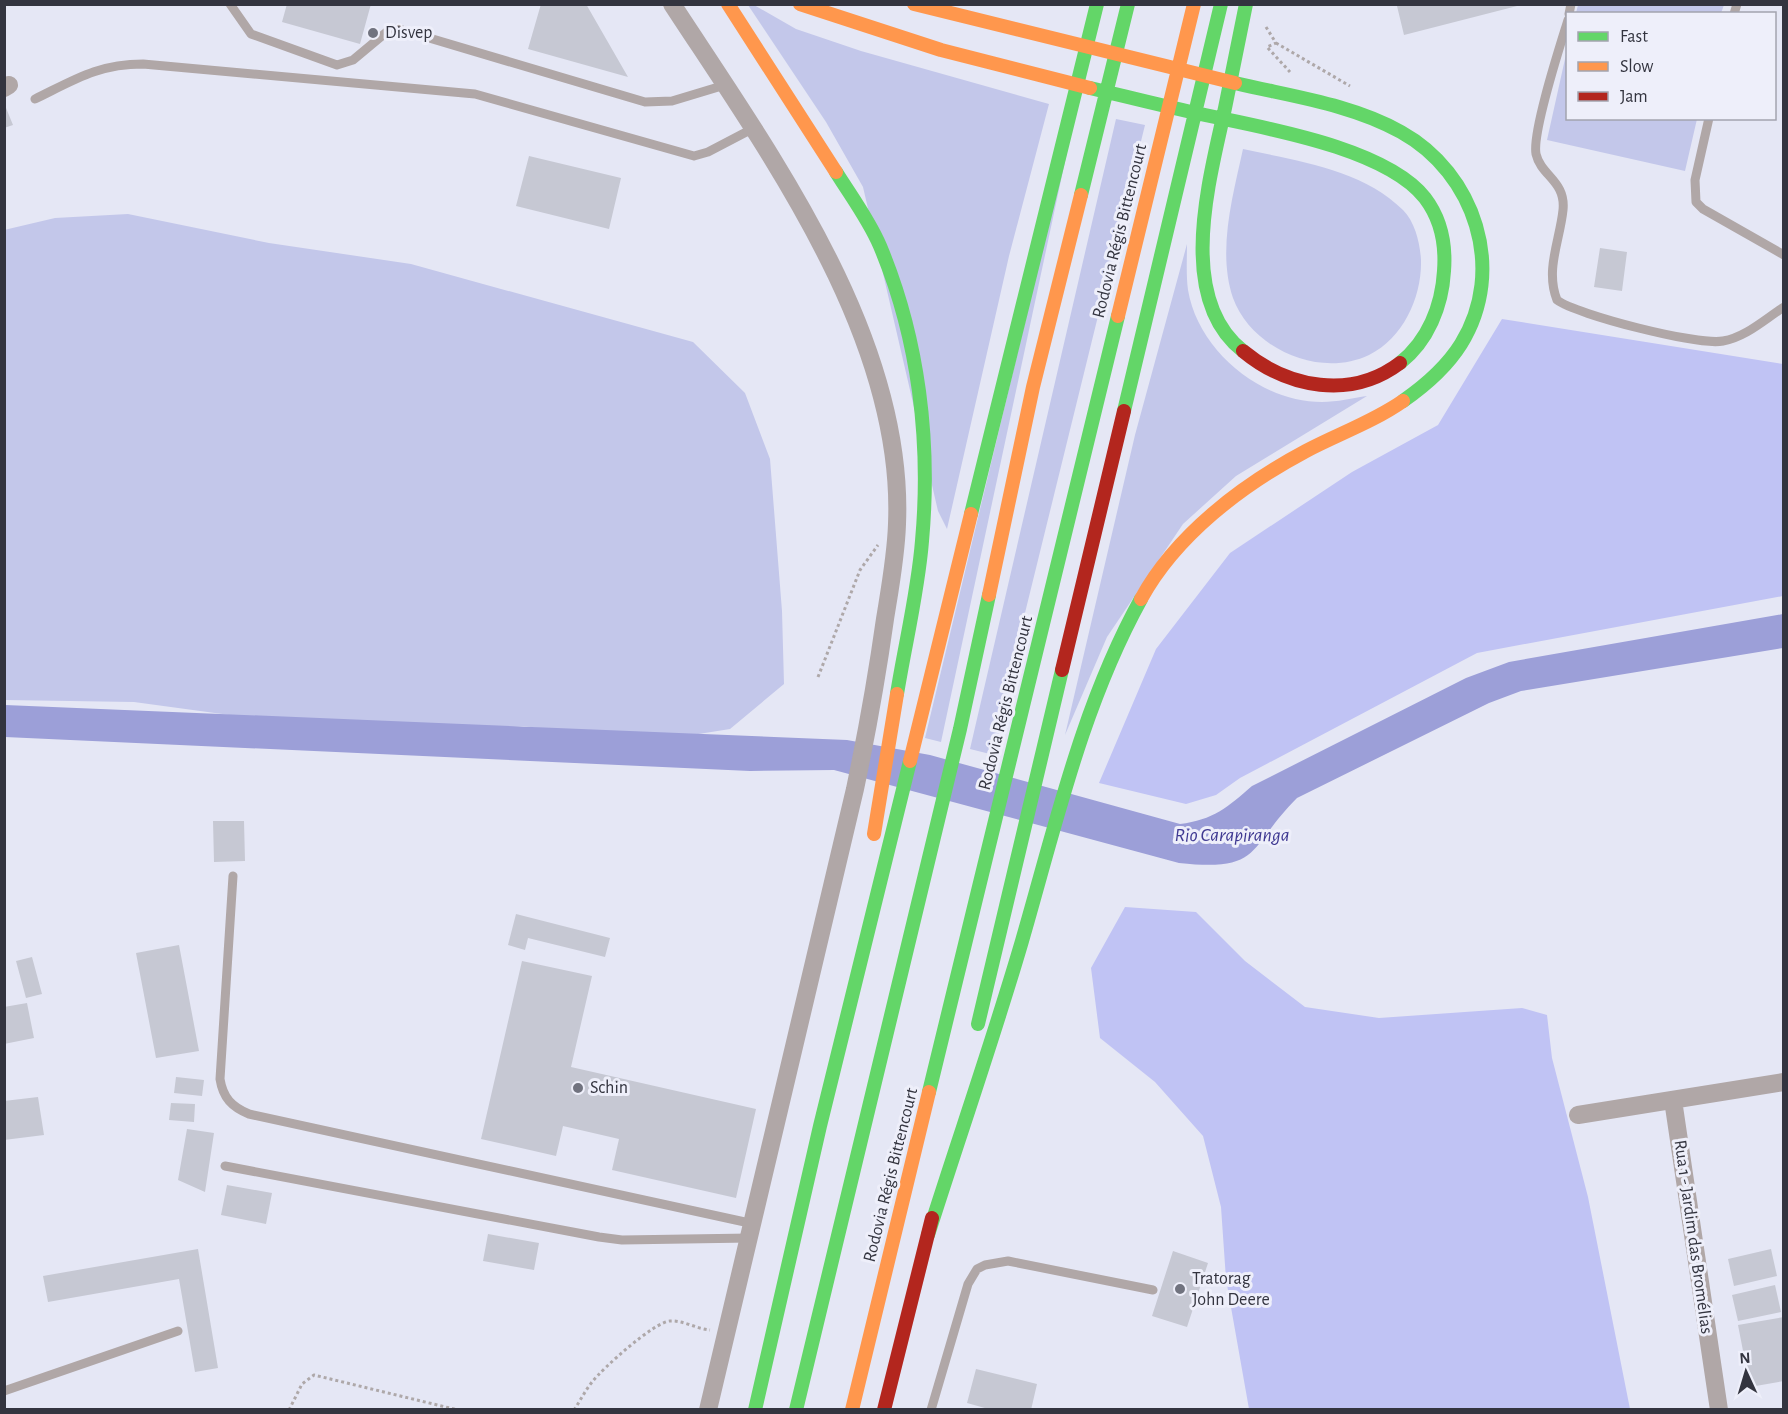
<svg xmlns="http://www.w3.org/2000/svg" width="1788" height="1414" font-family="'Alegreya Sans',sans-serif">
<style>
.green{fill:#c3c7ea}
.forest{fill:#c0c3f4}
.water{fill:#9c9fd8}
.building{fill:#c6c8d3}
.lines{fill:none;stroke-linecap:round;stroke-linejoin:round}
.path{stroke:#aea8a9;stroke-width:3;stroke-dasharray:3 3;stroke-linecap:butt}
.lane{stroke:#b0a7a7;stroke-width:9}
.street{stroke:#b0a7a7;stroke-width:18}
.fast{stroke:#63d668;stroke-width:14}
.slow{stroke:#ff974d;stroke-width:14}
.jam{stroke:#b3261e;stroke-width:14}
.poi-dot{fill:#71737f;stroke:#eeeffa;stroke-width:2}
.labels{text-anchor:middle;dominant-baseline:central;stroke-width:6;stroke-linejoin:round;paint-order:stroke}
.poi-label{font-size:18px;fill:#33343f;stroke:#eeeffa;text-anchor:start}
.street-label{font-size:18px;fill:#33343f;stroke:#eeeffa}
.water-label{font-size:20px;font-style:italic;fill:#3f3992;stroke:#eeeffa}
</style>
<rect width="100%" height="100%" fill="#e5e7f5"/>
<!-- green -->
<path class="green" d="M 748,5 L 754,5 L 796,29 L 861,51 L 1049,104 L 1009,256 L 947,529 L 938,511 L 863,187 L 826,122 Z
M 1578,5 L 1578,4 L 1724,5 L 1721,13 L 1576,13 Z
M 1567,50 L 1568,118 L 1697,119 L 1685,171 L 1547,140 Z
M 1076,110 L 941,742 L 925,738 Z
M 1116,119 L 1145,125 L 1023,621 L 994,755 L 970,749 Z
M 1243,149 C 1297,161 1362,169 1403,210 C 1415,222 1420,243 1421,260 C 1422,296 1404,338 1369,355 C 1319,379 1251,348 1233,298 C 1217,251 1233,195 1243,149 Z
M 128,214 L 269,243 L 411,264 L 693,342 L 745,393 L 770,459 L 782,611 L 784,684 L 730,729 L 661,740 L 593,735 L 523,726 L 451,731 L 237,716 L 134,702 L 5,700 L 4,230 L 55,218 Z
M 1187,244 C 1187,258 1186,275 1188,290 C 1198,350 1260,402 1322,402 C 1337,402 1353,398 1367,396 L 1236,476 L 1183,524 L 1107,637 L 1065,735 L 1135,435 Z"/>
<!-- forest -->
<path class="forest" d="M 1502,319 L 1783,364 L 1783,596 L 1477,653 L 1240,778 L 1216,795 L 1186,804 L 1099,783 L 1156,649 L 1230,553 L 1352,472 L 1438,425 Z
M 1125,907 L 1196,912 L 1245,961 L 1305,1007 L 1379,1018 L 1522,1008 L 1547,1015 L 1552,1058 L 1588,1197 L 1630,1409 L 1249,1409 L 1226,1279 L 1221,1207 L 1203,1136 L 1155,1082 L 1100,1038 L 1091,968 Z"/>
<!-- water -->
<path class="water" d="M 1783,614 L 1783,648 L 1521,691 L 1489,703 L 1297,798 C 1247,848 1263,872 1179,863 L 834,770 L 750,771 L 5,737 L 5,705 L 847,740 L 930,755 L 1180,824 C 1213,820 1228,807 1252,786 L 1466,678 L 1509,662 Z"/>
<!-- building -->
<path class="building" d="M 287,4 L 371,4 L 360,44 L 282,22 Z
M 541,4 L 586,4 L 628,77 L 528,49 Z
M 1403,4 L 1521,4 L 1521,5 L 1404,35 L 1397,6 Z
M 4,103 L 13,125 L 4,128 Z
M 529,156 L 621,178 L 609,229 L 516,206 Z
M 1600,248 L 1627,252 L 1622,291 L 1594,287 Z
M 213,821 L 244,821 L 245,861 L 214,862 Z
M 516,914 L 610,938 L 605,957 L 528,938 L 525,950 L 508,945 Z
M 179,945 L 199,1051 L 156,1058 L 136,953 Z
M 32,957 L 42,994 L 26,998 L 16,961 Z
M 522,961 L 592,976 L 571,1067 L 756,1109 L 736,1198 L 612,1170 L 619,1139 L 563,1126 L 556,1156 L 481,1139 Z
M 27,1003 L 34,1038 L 4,1044 L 4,1007 Z
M 176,1077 L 204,1080 L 202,1096 L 174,1093 Z
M 38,1097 L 44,1135 L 4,1140 L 4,1101 Z
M 171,1103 L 195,1104 L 194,1122 L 169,1120 Z
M 187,1129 L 214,1133 L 205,1192 L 178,1180 Z
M 227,1185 L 272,1193 L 266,1224 L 221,1215 Z
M 488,1234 L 539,1243 L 534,1270 L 483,1261 Z
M 198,1249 L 218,1368 L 195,1372 L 179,1279 L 48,1302 L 43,1276 Z
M 1771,1249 L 1777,1276 L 1734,1286 L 1728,1259 Z
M 1173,1251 L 1208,1263 L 1187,1327 L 1152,1316 Z
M 1775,1285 L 1781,1312 L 1738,1321 L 1732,1295 Z
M 1784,1317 L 1784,1381 L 1750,1387 L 1738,1325 Z
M 976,1369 L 1037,1384 L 1031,1410 L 992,1410 L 967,1403 Z"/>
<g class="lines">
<!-- path -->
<path class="path" d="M 1266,27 L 1276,43 L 1267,47 L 1290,72
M 1276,43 L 1350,86
M 818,677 L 860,570 L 878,545
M 289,1410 L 302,1384 L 314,1375 L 458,1410
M 574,1410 C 580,1401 585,1391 592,1382 C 603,1368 654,1322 670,1321 C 683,1320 697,1329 710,1330"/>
<!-- lane -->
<path class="lane" d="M 230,4 L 251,34 L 337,65 L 353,60 L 389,30 L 399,29 L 645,102 L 672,101 L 725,85
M 1569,14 L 1571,4
M 1734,14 L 1737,4
M 1568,20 C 1560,46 1532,132 1536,154 C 1541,176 1566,181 1563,210 C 1560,240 1545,270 1557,300 C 1577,315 1699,346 1723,341 C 1746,337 1765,319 1784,307
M 35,99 C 74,80 98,64 143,64 L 475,94 L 694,156 L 708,152 L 752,129
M 1709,118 L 1695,180 L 1696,202 L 1703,209 L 1784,255
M 233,876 L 220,1079 C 223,1098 232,1107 249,1114 L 754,1224
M 225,1166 L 599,1237 L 622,1240 L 750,1238
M 4,1391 L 178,1331
M 931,1410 L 968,1284 L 977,1269 L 985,1265 L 1008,1261 L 1153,1290"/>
<!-- street -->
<path class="street" d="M 672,4 C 770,154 905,338 897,524 C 896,556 890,588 885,619 C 877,676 867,732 855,789 L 708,1410
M 4,88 L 9,85
M 1673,1100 L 1719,1410
M 1578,1115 L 1784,1082"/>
<!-- fast -->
<path class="fast" d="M 1235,83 C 1289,96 1352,104 1401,132 C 1475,173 1507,270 1461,344 C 1446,368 1426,385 1403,401
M 1090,88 C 1128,97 1167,107 1205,115 C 1265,128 1386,148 1425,198 C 1441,219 1446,245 1444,271 C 1442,306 1428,341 1400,363
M 836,172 C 851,196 869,220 880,246 C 919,339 931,442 922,541 C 918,592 905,644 897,694
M 1081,195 L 1128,4
M 1243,351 C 1175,298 1210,178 1225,108 C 1232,73 1239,39 1246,4
M 1124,411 L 1221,4
M 971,514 L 1097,4
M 978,1024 L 1062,670
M 929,1092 L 1118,316
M 928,1235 C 959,1137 993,1040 1022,941 C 1056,824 1082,706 1141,599
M 755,1410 L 820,1126 L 910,761
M 796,1410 L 960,729 L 989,595"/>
<!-- slow -->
<path class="slow" d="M 728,4 L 836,172
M 800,4 L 941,50 L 1090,88
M 914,4 L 1235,83
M 1118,316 L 1194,4
M 989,595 L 1033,387 L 1081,195
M 1141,599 C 1176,535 1242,485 1306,451 C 1338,434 1373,422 1403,401
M 910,761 L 971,514
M 874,834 L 897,694
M 852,1410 L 929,1092"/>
<!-- jam -->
<path class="jam" d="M 1243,351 C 1288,388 1351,400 1400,363
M 1062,670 L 1124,411
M 884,1410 L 932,1218"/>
</g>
<!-- markers -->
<g class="poi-dot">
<circle cx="373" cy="33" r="6"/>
<circle cx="578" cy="1088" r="6"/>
<circle cx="1180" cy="1289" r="6"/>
</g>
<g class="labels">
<!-- poi labels -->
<g class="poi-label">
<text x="385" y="33">Disvep</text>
<text x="590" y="1088">Schin</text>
<text x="1192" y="1279">Tratorag<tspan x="1192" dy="21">John Deere</tspan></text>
</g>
<!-- street labels -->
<g class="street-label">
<text transform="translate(1120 231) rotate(-76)">Rodovia Régis Bittencourt</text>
<text transform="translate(1006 703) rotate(-76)">Rodovia Régis Bittencourt</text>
<text transform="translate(891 1175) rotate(-76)">Rodovia Régis Bittencourt</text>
<text transform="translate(1693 1237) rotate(82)">Rua 1 - Jardim das Bromélias</text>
</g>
<!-- water labels -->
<g class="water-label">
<text x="1232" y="835">Rio Carapiranga</text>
</g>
</g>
<!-- border -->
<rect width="1788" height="1414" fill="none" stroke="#33343f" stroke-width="12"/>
<!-- legend -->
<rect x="1566" y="12" width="210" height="108" fill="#eeeffa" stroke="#a3a4af" stroke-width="1.5"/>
<rect x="1578" y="32" width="30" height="9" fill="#63d668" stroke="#a3a4af" stroke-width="1.5"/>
<text x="1620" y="42" font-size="18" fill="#33343f">Fast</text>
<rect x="1578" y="62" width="30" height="9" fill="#ff974d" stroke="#a3a4af" stroke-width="1.5"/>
<text x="1620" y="72" font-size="18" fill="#33343f">Slow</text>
<rect x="1578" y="92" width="30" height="9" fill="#b3261e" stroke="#a3a4af" stroke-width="1.5"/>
<text x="1620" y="102" font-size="18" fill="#33343f">Jam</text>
<!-- north arrow -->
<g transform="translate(1746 1372) rotate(356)" stroke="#eeeffa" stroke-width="4.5" paint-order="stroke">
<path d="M0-4.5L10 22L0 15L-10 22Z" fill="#33343f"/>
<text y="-9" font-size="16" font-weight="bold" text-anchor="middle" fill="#33343f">N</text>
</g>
</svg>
